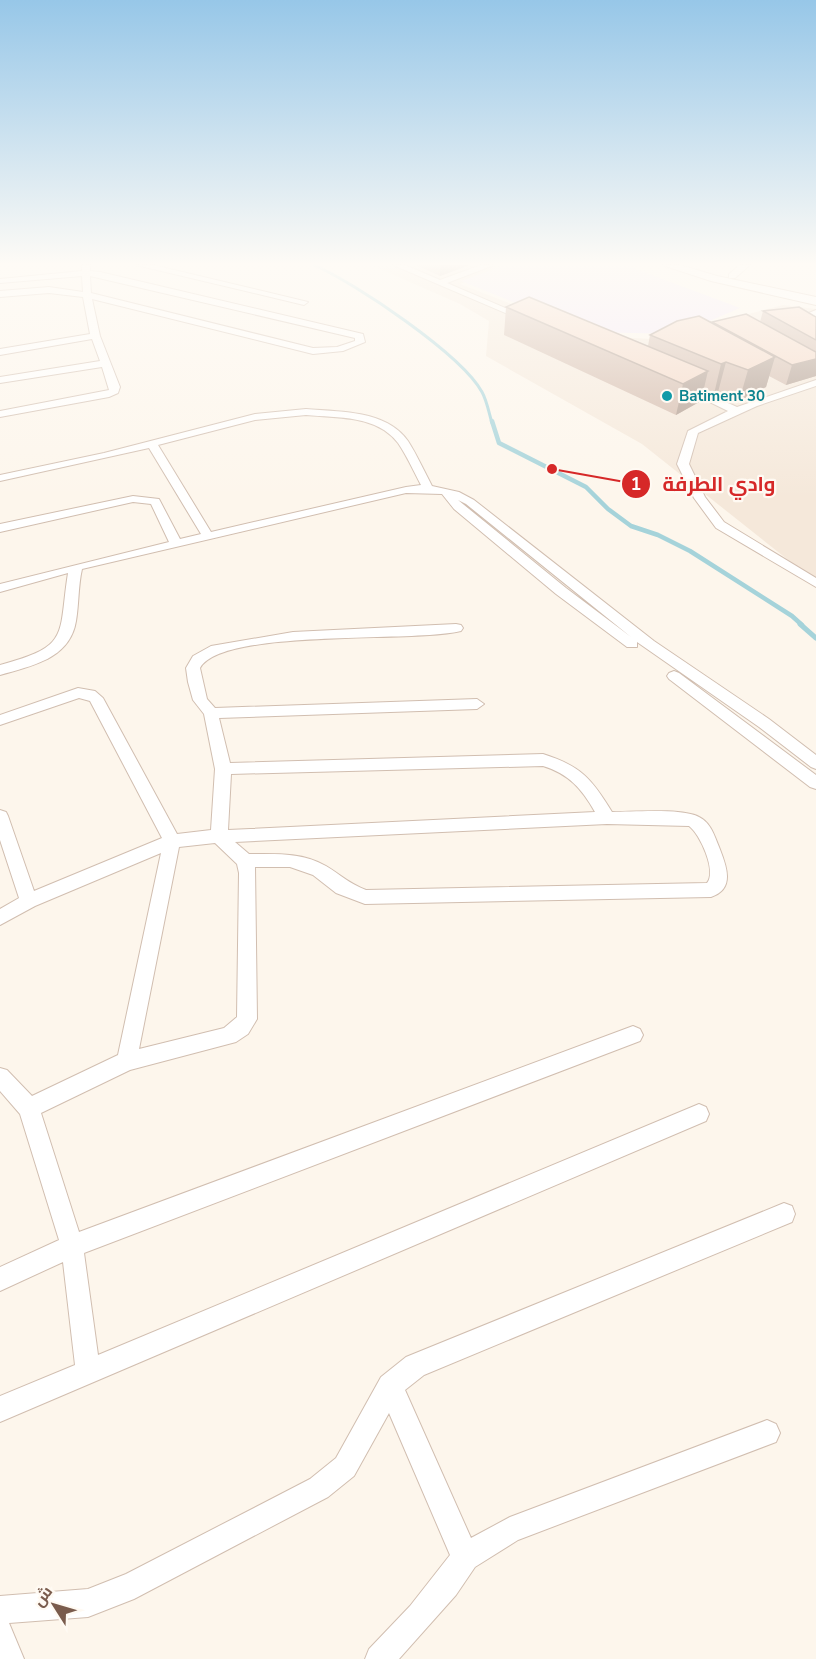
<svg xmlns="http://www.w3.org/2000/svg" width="816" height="1659" font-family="'Nunito Sans',Cairo,sans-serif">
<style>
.residential{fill:#f5e8da}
.education{fill:#f3e8fa}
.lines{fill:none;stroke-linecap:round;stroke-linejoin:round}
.stream-far2{stroke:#a5d3da;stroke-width:3}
.stream-far1{stroke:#a5d3da;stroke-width:4.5}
.stream{stroke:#a5d3da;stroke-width:5}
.street-casing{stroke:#d1beb0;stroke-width:2}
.secondary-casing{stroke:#d6c0b0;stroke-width:2}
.street{fill:#fff;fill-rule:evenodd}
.secondary{fill:#fff;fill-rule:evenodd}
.wall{fill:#d1b7a8}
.shaded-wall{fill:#aa9588}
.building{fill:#f3d5c3;stroke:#aa9588;stroke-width:1.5}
.culture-dot{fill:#0f9aa8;stroke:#fffaf3;stroke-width:2}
.labels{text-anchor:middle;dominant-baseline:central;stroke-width:4.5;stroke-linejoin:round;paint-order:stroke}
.far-culture-label{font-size:15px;font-weight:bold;fill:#0d838f;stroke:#fffaf3;text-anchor:start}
.leader{fill:none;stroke:#d62828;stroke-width:2}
.callout-dot{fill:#d62828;stroke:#fffaf3;stroke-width:2}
.mark-label{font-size:18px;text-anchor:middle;font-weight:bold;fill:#fff}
.callout-label{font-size:20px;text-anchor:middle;font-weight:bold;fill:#d62828;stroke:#fffaf3;stroke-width:4.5;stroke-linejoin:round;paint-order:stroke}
</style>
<rect width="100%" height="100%" fill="#fdf6ec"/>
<!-- residential -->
<path class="residential" d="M 371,265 L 509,265 L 460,284 L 594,336 L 652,339 L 783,305 L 816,309 L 816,582 L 642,444 L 486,356 L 489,321 L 460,304 Z"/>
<!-- education -->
<path class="education" d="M 505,265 L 625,265 L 740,308 L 679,334 L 587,332 L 461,281 Z"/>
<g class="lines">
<!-- stream-far2 -->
<path class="stream-far2" d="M 314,265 C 355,283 461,354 482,392 C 487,401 489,413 492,423"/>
<!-- stream-far1 -->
<path class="stream-far1" d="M 492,421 L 499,443 L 586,487 L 608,509 L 631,526 L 658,535 L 690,551 L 792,616 L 802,625"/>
<!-- stream -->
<path class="stream" d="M 800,624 L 816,638"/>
<defs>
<path id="street" d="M 82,265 L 90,265 L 90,271 L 100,272 L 363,334 L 365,342 L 343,351 L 313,354 L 92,299 L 100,336 L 120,387 L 118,393 L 109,397 L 0,417 L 0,411 L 109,390 L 102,367 L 0,383 L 0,377 L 100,361 L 92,339 L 0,355 L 0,349 L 90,334 L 83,297 L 49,293 L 0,297 L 0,291 L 49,287 L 83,292 L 82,276 L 0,283 L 0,279 L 82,271 ZM 90,276 L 355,338 L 355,341 L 337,347 L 313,348 L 91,293 Z
M 136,265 L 153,265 L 308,302 L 304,305 Z
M 393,265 L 405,265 L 440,280 L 481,265 L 494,265 L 447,283 L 531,319 L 524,321 Z
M 740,265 L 750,265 L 735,278 L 729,278 L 729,274 Z
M 816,310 L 816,316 L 791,325 L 787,322 Z
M 816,380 L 816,386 L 757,406 L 698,433 L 689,464 L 705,497 L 724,522 L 816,578 L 816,587 L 716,528 L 694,498 L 677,464 L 688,431 L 728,411 L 677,386 L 685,384 L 737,407 Z
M 306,409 C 341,412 386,410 408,441 C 417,455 424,471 432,486 L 459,492 L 474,500 L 654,641 L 769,719 L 816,755 L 816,769 L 811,767 L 759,727 L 637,642 L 637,647 L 627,647 L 556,594 L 454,509 L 442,494 L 406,493 L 82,569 C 78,586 79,604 76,621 C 70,659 31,666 0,675 L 0,665 C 71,646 58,636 68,573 L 0,592 L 0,584 L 169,542 L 151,504 L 133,502 L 0,532 L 0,524 L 133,496 L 159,499 L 180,539 L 201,534 L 149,448 L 0,481 L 0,475 L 104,453 L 255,414 ZM 306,415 C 338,418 377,415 398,443 C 407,456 414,472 421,485 L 406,487 L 211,532 L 158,445 L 255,420 ZM 458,500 L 466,504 L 631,637 L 566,588 Z
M 456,624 L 461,625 L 463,628 L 461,631 C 414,643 222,628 200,668 L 207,699 L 215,708 L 477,699 L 484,704 L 477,709 L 219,718 L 230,763 L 543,754 C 581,766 592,779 612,812 C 633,812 682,808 699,817 C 711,823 714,835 719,847 C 726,865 736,889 711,897 L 365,904 L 336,893 L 313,875 L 290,867 L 255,867 L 257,1019 L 248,1034 L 236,1042 L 130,1070 L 41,1113 L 79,1232 L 633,1026 L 640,1029 L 643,1035 L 640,1041 L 84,1253 L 98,1355 L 699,1104 L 706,1107 L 709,1114 L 706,1121 L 0,1422 L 0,1396 L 75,1365 L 63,1262 L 0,1291 L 0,1267 L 59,1240 L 20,1114 L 0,1091 L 0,1068 L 7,1070 L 32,1096 L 118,1055 L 161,853 L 35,906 L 0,925 L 0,909 L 19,898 L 0,840 L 0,810 L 6,812 L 8,816 L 34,891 L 162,838 L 90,701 L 79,698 L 0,725 L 0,715 L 78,688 L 95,691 L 103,698 L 177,834 L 211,830 L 215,769 L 204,714 L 193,700 L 188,682 L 186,668 L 193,656 L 211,646 L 293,632 ZM 543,766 C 569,774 582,789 595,812 L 228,830 L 231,774 ZM 607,824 L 689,826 C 700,834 717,871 707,883 L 366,890 C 348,883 341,875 326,866 C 302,852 275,854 249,854 L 235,842 ZM 215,843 L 237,864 L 239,873 L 237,1017 L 224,1028 L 139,1049 L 179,847 Z
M 674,671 L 679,673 L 816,775 L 816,789 L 810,787 L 669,679 L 667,676 L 669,673 Z
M 784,1203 L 792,1206 L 795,1214 L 792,1222 L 424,1375 L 405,1390 L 471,1538 L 510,1517 L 767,1420 L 776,1424 L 780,1433 L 776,1442 L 518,1540 L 475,1567 L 456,1595 L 399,1659 L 365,1659 L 369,1649 L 410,1606 L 450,1555 L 389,1413 L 354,1476 L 328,1497 L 134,1599 L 88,1617 L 9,1623 L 24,1659 L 0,1659 L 0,1596 L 88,1589 L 126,1574 L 310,1479 L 336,1458 L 381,1377 L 406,1357 Z"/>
<path id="secondary" d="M 662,265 L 680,265 L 717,276 L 816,297 L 816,305 L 711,281 Z"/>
</defs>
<!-- street casing -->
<use href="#street" class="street-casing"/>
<!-- secondary casing -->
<use href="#secondary" class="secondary-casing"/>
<!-- street -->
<use href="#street" class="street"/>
<!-- secondary -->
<use href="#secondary" class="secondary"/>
</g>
<!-- wall -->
<path class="wall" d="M 416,265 L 470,265 L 440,276 Z
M 506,307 L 648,346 L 650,335 L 712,323 L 712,322 L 760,322 L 763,311 L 816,317 L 816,376 L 786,385 L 769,376 L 766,387 L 739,401 L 718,392 L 714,394 L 703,390 L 701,401 L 676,415 L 504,335 Z"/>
<!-- shaded-wall -->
<path class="shaded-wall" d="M 440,265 L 470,265 L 440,276 Z
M 775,357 L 766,387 L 739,401 L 748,370 Z
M 816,359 L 816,376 L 786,385 L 792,365 Z
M 726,362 L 718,392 L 714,394 L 721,364 Z
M 708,371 L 701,401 L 676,415 L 683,384 Z"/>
<!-- building -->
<path class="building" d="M 529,297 L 708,371 L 683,384 L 506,307 Z
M 799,307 L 816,317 L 816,340 L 763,311 Z
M 746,314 L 816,352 L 816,359 L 792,365 L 712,322 Z
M 699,316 L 775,357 L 748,370 L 726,362 L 721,364 L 650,335 L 677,321 Z"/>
<!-- sky -->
<linearGradient id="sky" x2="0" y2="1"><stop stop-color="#97c7e8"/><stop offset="0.53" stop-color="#fefbf6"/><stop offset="1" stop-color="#fefbf6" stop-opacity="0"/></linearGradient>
<rect width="816" height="498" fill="url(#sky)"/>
<!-- markers -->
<circle class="culture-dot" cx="667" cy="396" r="6"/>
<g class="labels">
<!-- far-culture labels -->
<g class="far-culture-label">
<text x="679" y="396">Batiment 30</text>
</g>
</g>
<!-- callouts -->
<path class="leader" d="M552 469L636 484"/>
<g class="callout-dot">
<circle cx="552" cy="469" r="6"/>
<circle cx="636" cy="484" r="15"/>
</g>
<g class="mark-label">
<text x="636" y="490">1</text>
</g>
<g class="callout-label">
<text x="719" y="491">وادي الطرفة</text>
</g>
<!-- north arrow -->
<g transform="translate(54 1605) rotate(307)" stroke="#fffaf3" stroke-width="4.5" paint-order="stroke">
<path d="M0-4.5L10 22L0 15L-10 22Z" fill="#7a5c4d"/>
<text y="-9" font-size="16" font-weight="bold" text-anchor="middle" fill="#7a5c4d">ش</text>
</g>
</svg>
